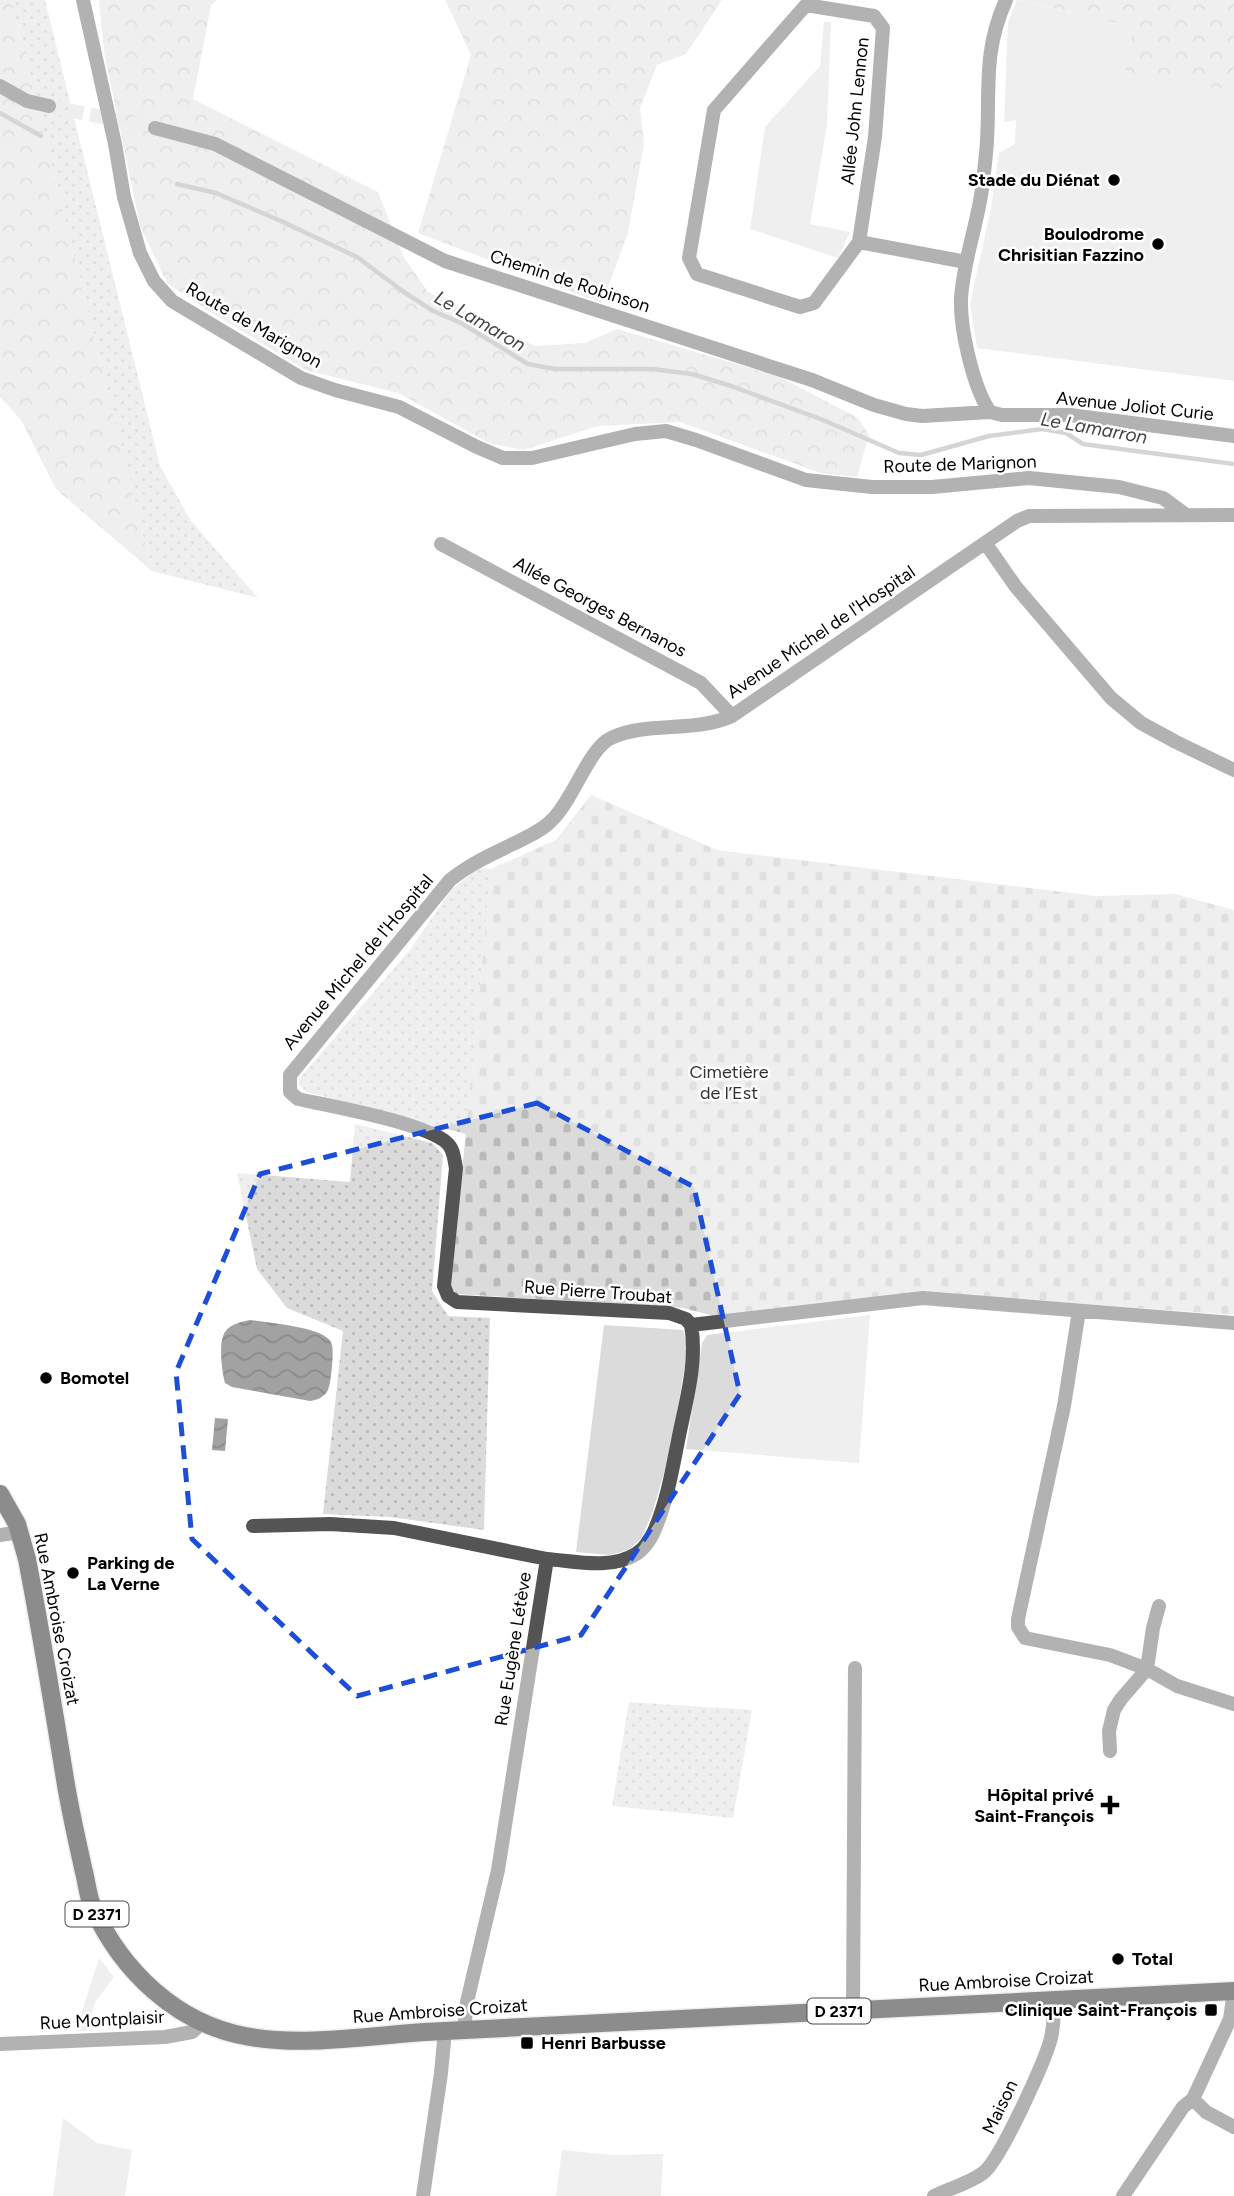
<svg xmlns="http://www.w3.org/2000/svg" width="1234" height="2196" font-family="Figtree,sans-serif">
<style>
.grass{fill:url(#grass-dots)}
.forest{fill:url(#forest-crowns)}
.cemetery{fill:url(#cemetery-stones)}
.green{fill:#dbdbdb}
.water{fill:url(#water-waves)}
.lines{fill:none;stroke-linecap:round;stroke-linejoin:round}
.stream{stroke:#a2a2a2;stroke-width:4.5}
.minor-tunnel{stroke:#d9d9d9;stroke-width:14;stroke-dasharray:14 7;stroke-linecap:butt}
.major-casing{stroke:#dbdbdb;stroke-width:21}
.minor{stroke:#545454;stroke-width:14}
.major{stroke:#000;stroke-width:18}
.marked{fill:none;stroke:#1d4ed8;stroke-width:5;stroke-dasharray:14 9;stroke-linejoin:round}
.poi-dot{fill:#000;stroke:#fff;stroke-width:2.5}
.labels{text-anchor:middle;dominant-baseline:central;stroke-width:5;stroke-linejoin:round;paint-order:stroke}
.shield{fill:#fff;stroke:#4c4c4c;stroke-width:2}
.shield-label{font-size:16px;font-weight:bold;fill:#000}
.street-label{font-size:18px;fill:#000;stroke:#fff}
.poi-label{font-size:18px;font-weight:bold;fill:#000;stroke:#fff;text-anchor:end}
.park-label{font-size:18px;fill:#323232;stroke:#fff}
.water-label{font-size:19px;font-style:italic;fill:#434343;stroke:#fff}
</style>
<defs>
<pattern id="grass-dots" width="8" height="8" patternUnits="userSpaceOnUse" patternTransform="scale(1.75)"><rect width="8" height="8" fill="#dbdbdb"/><path d="M2 2h.1M6 6h.1" fill="none" stroke="#bababa" stroke-width="1.8" stroke-linecap="round"/></pattern>
<pattern id="forest-crowns" width="20" height="18" patternUnits="userSpaceOnUse" patternTransform="scale(1.75)"><rect width="20" height="18" fill="#dbdbdb"/><path d="M2 6a3 3 0 1 1 6 0M12 15a3 3 0 1 1 6 0" fill="none" stroke="#bababa"/></pattern>
<pattern id="cemetery-stones" width="16" height="16" patternUnits="userSpaceOnUse" patternTransform="scale(1.75)"><rect width="16" height="16" fill="#dbdbdb"/><path d="M2 7V4a2 2 0 0 1 4 0v3zM10 15v-3a2 2 0 0 1 4 0v3z" fill="#bababa"/></pattern>
<pattern id="water-waves" width="16" height="10" patternUnits="userSpaceOnUse" patternTransform="scale(1.75)"><rect width="16" height="10" fill="#a2a2a2"/><path d="M0 5q4-4 8 0t8 0" fill="none" stroke="#8a8a8a"/></pattern>
</defs>
<rect width="100%" height="100%" fill="#fff"/>
<!-- grass -->
<path class="grass" d="M 11,0 L 45,0 L 160,466 L 191,521 L 258,598 L 152,571 Z
M 479,868 L 491,869 L 466,1134 L 307,1092 L 299,1085 L 299,1079 L 409,951 L 452,889 Z
M 355,1124 L 432,1143 L 443,1155 L 432,1291 L 448,1316 L 490,1318 L 484,1530 L 390,1517 L 323,1514 L 343,1331 L 287,1308 L 257,1269 L 237,1173 L 350,1182 Z
M 629,1702 L 752,1710 L 733,1818 L 612,1806 Z"/>
<!-- forest -->
<path class="forest" d="M 0,0 L 11,0 L 152,571 L 56,489 L 21,420 L 0,397 Z
M 99,0 L 217,0 L 211,5 L 193,99 L 378,192 L 403,256 L 428,292 L 535,346 L 585,343 L 617,329 L 778,376 L 858,418 L 869,435 L 857,477 L 821,473 L 680,422 L 598,426 L 523,450 L 489,443 L 398,393 L 306,370 L 209,311 L 167,283 L 140,226 L 104,52 Z
M 445,0 L 722,0 L 686,54 L 657,65 L 640,108 L 644,143 L 628,233 L 602,303 L 418,233 L 471,55 Z
M 1018,0 L 1234,0 L 1234,91 L 1125,76 L 1132,27 Z"/>
<!-- cemetery -->
<path class="cemetery" d="M 591,795 L 717,850 L 1096,896 L 1175,894 L 1234,910 L 1234,1315 L 923,1292 L 714,1316 L 683,1308 L 457,1294 L 451,1287 L 491,869 L 556,840 Z"/>
<!-- green -->
<path class="green" d="M 1017,0 L 1132,27 L 1125,76 L 1234,91 L 1234,381 L 977,348 L 970,304 L 991,208 L 999,153 L 1015,144 L 1016,120 L 1004,122 L 1008,23 Z
M 824,22 L 831,22 L 827,125 L 810,224 L 850,232 L 838,258 L 750,229 L 765,127 L 820,66 Z
M 870,1315 L 859,1463 L 686,1449 L 702,1343 L 707,1335 Z
M 604,1325 L 683,1330 L 688,1348 L 671,1448 L 653,1511 L 641,1539 L 628,1550 L 610,1555 L 576,1552 Z
M 99,1958 L 114,1977 L 95,2002 L 87,2031 L 76,2031 Z
M 63,2118 L 97,2143 L 132,2150 L 125,2196 L 53,2196 Z
M 562,2150 L 613,2155 L 663,2154 L 661,2196 L 556,2196 Z"/>
<!-- water -->
<path class="water" d="M 250,1320 C 269,1323 310,1326 326,1337 C 329,1339 331,1341 332,1345 C 334,1353 331,1383 328,1390 C 324,1397 318,1400 310,1401 L 232,1387 L 225,1383 C 222,1372 218,1342 225,1332 C 230,1324 241,1322 250,1320 Z
M 215,1418 L 228,1419 L 225,1451 L 212,1450 Z"/>
<g class="lines">
<!-- stream -->
<path class="stream" d="M 0,113 L 41,136
M 177,184 L 216,193 L 281,221 L 357,257 L 404,292 L 433,311 L 461,323 L 528,364 L 555,369 L 652,369 L 692,374 L 731,386 L 823,420 L 899,453 L 921,455 L 989,436 L 1042,429 L 1066,433 L 1083,444 L 1234,464"/>
<!-- minor-tunnel -->
<path class="minor-tunnel" d="M 49,106 L 155,128"/>
<defs>
<path id="major" d="M 0,1494 L 17,1524 L 27,1559 C 41,1632 53,1705 65,1779 C 70,1810 77,1841 84,1872 C 87,1884 88,1897 93,1908 C 122,1971 176,2023 245,2036 C 301,2047 367,2036 425,2032 L 1234,1991"/>
</defs>
<!-- major casing -->
<use href="#major" class="major-casing"/>
<!-- minor -->
<path class="minor" d="M 83,0 L 115,144 L 124,197 L 140,253 L 154,281 L 172,301 L 301,378 L 335,390 L 399,407 L 477,447 L 503,458 L 532,458 L 635,434 L 666,431 L 696,440 L 806,480 L 872,487 L 932,487 L 1029,478 L 1119,487 L 1163,498 L 1186,515
M 0,86 L 27,101 L 49,106
M 155,128 L 215,144 L 445,261 L 812,380 L 874,405 L 906,414 L 922,416 L 990,412 L 1002,415 L 1070,415 L 1234,436
M 859,242 L 814,303 L 800,307 L 697,274 L 689,258 L 714,110 L 806,5 L 874,16 L 883,28 L 875,137 L 859,242 L 966,262
M 990,412 C 973,387 960,329 961,299 C 963,262 977,226 982,189 C 984,173 986,157 987,141 C 990,88 983,51 1006,0
M 1234,515 L 1029,516 L 1017,521 L 732,716 C 694,733 647,721 611,738 C 589,748 573,800 552,820 C 543,830 527,837 515,843 C 492,854 470,864 450,880 L 290,1075 L 290,1092 L 298,1099 C 330,1106 426,1123 447,1143 C 454,1149 454,1159 456,1168 L 444,1286 L 448,1296 L 457,1302 L 669,1313 L 686,1319 L 691,1325 L 923,1298 L 1234,1323
M 441,544 L 701,683 L 732,716
M 986,544 L 1016,587 L 1111,698 L 1141,723 L 1176,742 L 1234,770
M 1079,1311 L 1064,1406 L 1018,1619 L 1018,1627 L 1025,1638 L 1110,1655 L 1147,1669 L 1177,1686 L 1234,1704
M 253,1526 L 330,1524 L 394,1528 L 547,1559
M 0,1535 L 20,1532
M 1110,1751 L 1109,1731 L 1114,1710 L 1121,1699 L 1147,1669 L 1153,1628 L 1159,1606
M 853,2011 L 855,1668
M 464,2030 L 467,2002 L 498,1870 L 547,1559 C 574,1561 611,1570 636,1554 C 644,1549 652,1538 655,1529 C 667,1501 672,1471 678,1441 C 685,1404 698,1363 691,1325
M 0,2044 L 165,2037 L 192,2032 L 202,2023
M 1193,2099 L 1206,2112 L 1234,2127
M 423,2196 L 441,2073 L 445,2031
M 934,2196 C 950,2188 968,2184 983,2173 C 1000,2161 1045,2061 1051,2038 C 1054,2025 1054,2012 1053,2000
M 1123,2196 L 1183,2107 L 1193,2099 L 1230,2019 L 1234,1991"/>
<!-- major -->
<use href="#major" class="major"/>
</g>
<!-- marked area -->
<path d="M0 0H1234V2196H0ZM 537,1103 L 694,1187 L 740,1394 L 581,1635 L 357,1696 L 192,1539 L 176,1372 L 260,1174 Z" fill="#fff" fill-opacity=".55" fill-rule="evenodd"/>
<path class="marked" d="M 537,1103 L 694,1187 L 740,1394 L 581,1635 L 357,1696 L 192,1539 L 176,1372 L 260,1174 Z"/>
<!-- markers -->
<g class="poi-dot">
<circle cx="1114" cy="180" r="7"/>
<circle cx="1158" cy="244" r="7"/>
<circle cx="46" cy="1378" r="7"/>
<circle cx="73" cy="1573" r="7"/>
<path d="M1106.5 1794.5h7v7h7v7h-7v7h-7v-7h-7v-7h7z"/>
<circle cx="1118" cy="1959" r="7"/>
<rect x="1204" y="2003" width="14" height="14" rx="3.5"/>
<rect x="520" y="2036" width="14" height="14" rx="3.5"/>
</g>
<g class="labels">
<!-- shield labels -->
<g class="shield">
<rect x="65.5" y="1901.5" width="63" height="25" rx="5"/>
<rect x="807.5" y="1998.5" width="63" height="25" rx="5"/>
</g>
<g class="shield-label">
<text x="97" y="1914">D 2371</text>
<text x="839" y="2011">D 2371</text>
</g>
<!-- street labels -->
<g class="street-label">
<text transform="translate(855 111) rotate(-84)">Allée John Lennon</text>
<text transform="translate(570 281) rotate(18)">Chemin de Robinson</text>
<text transform="translate(254 325) rotate(30)">Route de Marignon</text>
<text transform="translate(1135 406) rotate(6)">Avenue Joliot Curie</text>
<text transform="translate(960 464) rotate(-2)">Route de Marignon</text>
<text transform="translate(600 607) rotate(28)">Allée Georges Bernanos</text>
<text transform="translate(821 632) rotate(-34)">Avenue Michel de l'Hospital</text>
<text transform="translate(358 962) rotate(-50)">Avenue Michel de l'Hospital</text>
<text transform="translate(598 1292) rotate(4)">Rue Pierre Troubat</text>
<text transform="translate(57 1619) rotate(79)">Rue Ambroise Croizat</text>
<text transform="translate(513 1649) rotate(-81)">Rue Eugène Létève</text>
<text transform="translate(1006 1981) rotate(-3)">Rue Ambroise Croizat</text>
<text transform="translate(440 2011) rotate(-4)">Rue Ambroise Croizat</text>
<text transform="translate(102 2020) rotate(-3)">Rue Montplaisir</text>
<text transform="translate(1000 2107) rotate(-64)">Maison</text>
</g>
<!-- poi labels -->
<g class="poi-label">
<text x="1100" y="180">Stade du Diénat</text>
<text x="1144" y="234">Boulodrome<tspan x="1144" dy="21">Chrisitian Fazzino</tspan></text>
<text x="60" y="1378" text-anchor="start">Bomotel</text>
<text x="87" y="1563" text-anchor="start">Parking de<tspan x="87" dy="21">La Verne</tspan></text>
<text x="1094" y="1795">Hôpital privé<tspan x="1094" dy="21">Saint-François</tspan></text>
<text x="1132" y="1959" text-anchor="start">Total</text>
<text x="1197" y="2010">Clinique Saint-François</text>
<text x="541" y="2043" text-anchor="start">Henri Barbusse</text>
</g>
<!-- park labels -->
<g class="park-label">
<text x="729" y="1072">Cimetière<tspan x="729" dy="21">de l’Est</tspan></text>
</g>
<!-- water labels -->
<g class="water-label">
<text transform="translate(480 321) rotate(30)">Le Lamaron</text>
<text transform="translate(1094 428) rotate(10)">Le Lamarron</text>
</g>
</g>
</svg>
